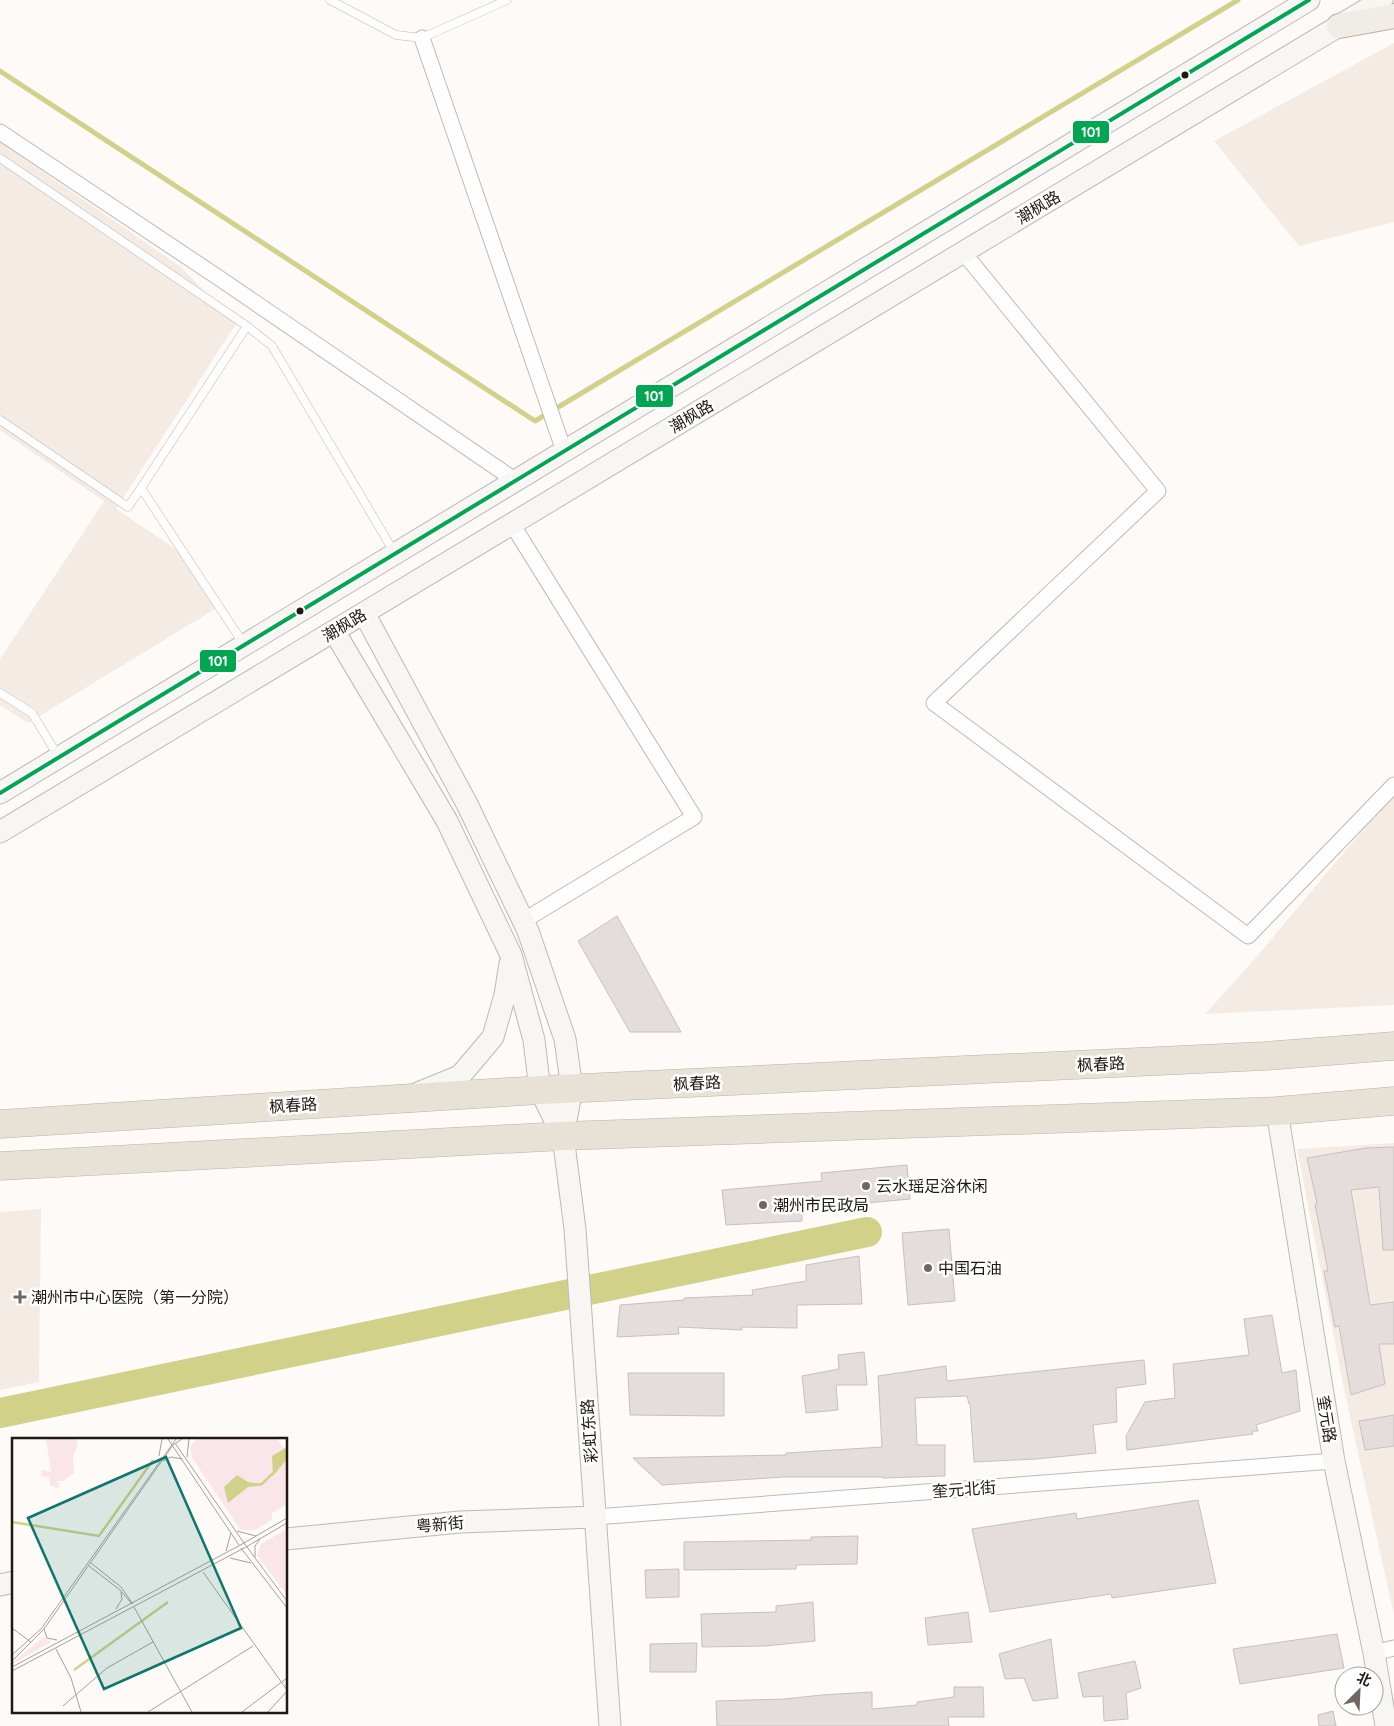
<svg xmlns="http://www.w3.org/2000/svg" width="1394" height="1726" font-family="Quicksand,'Noto Sans SC',sans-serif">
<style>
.built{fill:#f5ebe5}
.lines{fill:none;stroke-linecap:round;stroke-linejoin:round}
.stream{stroke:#d2d18a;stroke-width:5}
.river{stroke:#d2d18a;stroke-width:30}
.building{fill:#e5dddb;stroke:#c8c0be}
.lane-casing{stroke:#bfb9b4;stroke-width:9}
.street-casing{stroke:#bfb9b4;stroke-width:17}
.secondary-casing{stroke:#bfb9b4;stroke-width:23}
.primary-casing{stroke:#bab2a5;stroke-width:26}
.highway-casing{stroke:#bab2a5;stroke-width:29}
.lane{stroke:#fffefe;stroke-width:8}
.street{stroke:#fffefe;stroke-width:15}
.secondary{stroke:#f7f6f2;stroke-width:21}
.primary{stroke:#f0ece6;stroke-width:24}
.highway{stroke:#e8e1d6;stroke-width:28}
.bus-1-casing{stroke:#fff;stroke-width:8}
.bus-1{stroke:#00a651;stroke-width:4}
.bus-dot{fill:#221812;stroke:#fff;stroke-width:2}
.poi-dot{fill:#6f6762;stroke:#fff;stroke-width:2}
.labels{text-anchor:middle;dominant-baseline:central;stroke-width:5;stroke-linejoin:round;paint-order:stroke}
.street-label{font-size:16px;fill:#221812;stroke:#fff}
.poi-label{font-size:16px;fill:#221812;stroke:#fff;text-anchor:start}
.inset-river{fill:none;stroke:#d2d18a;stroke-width:2.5}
.inset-road{fill:none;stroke:#a5a09b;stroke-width:1}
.view{fill:#0f766e;fill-opacity:0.15;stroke:#0f766e;stroke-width:2.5}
.inset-edge{fill:none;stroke:#221812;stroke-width:2.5}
.line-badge{stroke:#fff;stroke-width:2}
.badge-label{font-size:14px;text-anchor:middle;font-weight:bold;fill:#fff}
</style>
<rect width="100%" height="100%" fill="#fdfaf7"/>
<!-- built -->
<path class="built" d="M 1394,43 L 1394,222 L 1299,246 L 1214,141 Z
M 0,142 L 181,267 L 236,324 L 116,509 L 183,554 L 215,609 L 28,723 L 0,705 L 0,659 L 104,501 L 0,430 Z
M 1394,796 L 1394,1005 L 1205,1014 L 1253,961 L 1382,807 Z
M 1394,1143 L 1394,1615 L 1345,1394 L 1297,1149 Z
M 41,1209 L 39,1382 L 0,1390 L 0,1212 Z"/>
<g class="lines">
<!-- stream -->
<path class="stream" d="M 0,71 L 535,421 L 1238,0"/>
<!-- river -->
<path class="river" d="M 0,1413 L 867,1232"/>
</g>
<!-- building -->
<path class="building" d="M 617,916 L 681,1032 L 630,1032 L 578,941 Z
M 1394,1147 L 1394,1250 L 1383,1250 L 1379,1187 L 1351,1190 L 1370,1305 L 1394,1302 L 1394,1344 L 1379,1344 L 1385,1384 L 1351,1395 L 1339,1326 L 1335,1327 L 1324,1271 L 1328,1271 L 1315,1204 L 1317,1203 L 1307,1158 L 1366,1148 Z
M 907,1165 L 910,1199 L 802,1209 L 802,1221 L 726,1225 L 722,1190 L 822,1181 L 821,1173 Z
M 949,1229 L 955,1301 L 908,1305 L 902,1233 Z
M 859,1256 L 862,1304 L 797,1305 L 797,1328 L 742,1327 L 742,1330 L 678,1327 L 679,1334 L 617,1337 L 620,1305 L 684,1300 L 684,1298 L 753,1295 L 752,1290 L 806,1281 L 806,1265 Z
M 1272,1315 L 1282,1373 L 1296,1370 L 1300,1411 L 1256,1425 L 1258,1431 L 1252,1431 L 1253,1434 L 1127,1450 L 1126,1436 L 1145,1402 L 1175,1398 L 1173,1364 L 1249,1355 L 1244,1319 Z
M 864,1352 L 867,1385 L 836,1385 L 838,1410 L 806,1413 L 802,1376 L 839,1369 L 838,1355 Z
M 1144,1360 L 1146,1384 L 1116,1388 L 1117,1422 L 1093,1425 L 1096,1453 L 1036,1459 L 974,1462 L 970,1404 L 969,1404 L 967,1396 L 915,1398 L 917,1445 L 945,1445 L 945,1476 L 883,1478 L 883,1477 L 784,1477 L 662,1485 L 633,1458 L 786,1455 L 786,1453 L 882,1447 L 878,1376 L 946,1366 L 947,1381 Z
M 628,1373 L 724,1373 L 724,1416 L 630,1415 Z
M 1394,1415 L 1394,1446 L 1365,1450 L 1359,1421 Z
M 1198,1500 L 1216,1583 L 1112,1598 L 1111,1594 L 990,1612 L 972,1529 L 1076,1513 L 1077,1519 Z
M 858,1536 L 857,1564 L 796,1565 L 796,1569 L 684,1570 L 684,1542 L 811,1540 L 811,1537 Z
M 679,1569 L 679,1597 L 646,1598 L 645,1570 Z
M 813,1602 L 815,1641 L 765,1646 L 702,1647 L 701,1614 L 776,1612 L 776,1606 Z
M 968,1612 L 972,1642 L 928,1645 L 925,1618 Z
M 1337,1634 L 1344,1668 L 1240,1684 L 1233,1649 Z
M 1051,1639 L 1058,1698 L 1033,1701 L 1024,1678 L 1005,1679 L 999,1654 Z
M 697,1643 L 696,1672 L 650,1672 L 650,1644 Z
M 1135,1661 L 1141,1688 L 1126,1693 L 1128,1719 L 1104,1721 L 1103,1696 L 1083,1697 L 1078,1673 Z
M 954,1687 L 983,1687 L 984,1717 L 948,1717 L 949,1726 L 717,1726 L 716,1701 L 784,1699 L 822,1695 L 872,1692 L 872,1709 L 917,1705 L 917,1702 L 954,1697 Z
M 1333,1711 L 1336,1726 L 1319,1726 L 1318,1715 Z"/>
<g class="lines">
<defs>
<path id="lane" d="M 330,0 L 396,35 L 422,38 L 507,0
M 0,158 L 247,326
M 0,420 L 128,507 L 141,488
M 243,643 L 141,488 L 247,326 L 272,346 L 394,552
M 0,693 L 32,713 L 58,756"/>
<path id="street" d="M 422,38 L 564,451
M 0,132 L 219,278 L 516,481
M 963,252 L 1158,491 L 934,703 L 1248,936 L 1394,785
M 512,524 L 694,817 L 523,921
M 595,1517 L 1334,1461
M 1374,1653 L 1394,1648"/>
<path id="secondary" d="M 364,613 L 467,804 L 528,931 L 565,1039 L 572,1089 L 563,1136
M 334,631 L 447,821 L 511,955 L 534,1040 L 540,1090 L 563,1136 L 575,1229 L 610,1726
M 0,793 L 1309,0
M 0,832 L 1382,0
M 418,1093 L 460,1076 L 493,1037 L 505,995 L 510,963
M 1277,1111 L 1334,1461 L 1374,1653 L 1386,1726
M 286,1539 L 460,1522 L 595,1517
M 0,1585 L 14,1582"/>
<path id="primary" d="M 1339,26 L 1394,16"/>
<path id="highway" d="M 0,1124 L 540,1090 L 1265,1056 L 1394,1046
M 0,1166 L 563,1136 L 1277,1111 L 1394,1101"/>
</defs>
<!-- lane casing -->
<use href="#lane" class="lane-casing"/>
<!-- street casing -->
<use href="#street" class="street-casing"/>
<!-- secondary casing -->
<use href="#secondary" class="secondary-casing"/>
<!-- primary casing -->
<use href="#primary" class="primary-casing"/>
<!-- highway casing -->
<use href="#highway" class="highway-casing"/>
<!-- lane -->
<use href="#lane" class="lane"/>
<!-- street -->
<use href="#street" class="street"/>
<!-- secondary -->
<use href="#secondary" class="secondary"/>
<!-- primary -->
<use href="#primary" class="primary"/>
<!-- highway -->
<use href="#highway" class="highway"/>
<defs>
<path id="bus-1" d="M 0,793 L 1309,0"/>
</defs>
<!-- bus-1 casing -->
<use href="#bus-1" class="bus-1-casing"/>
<!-- bus-1 -->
<use href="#bus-1" class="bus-1"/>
</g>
<!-- markers -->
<g class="bus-dot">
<circle cx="1185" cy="75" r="4.5"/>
<circle cx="300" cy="611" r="4.5"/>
</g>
<g class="poi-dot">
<circle cx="866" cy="1186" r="5"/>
<circle cx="763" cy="1205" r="5"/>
<circle cx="928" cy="1268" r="5"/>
<path d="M17.5 1289.5h5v5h5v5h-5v5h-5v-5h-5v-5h5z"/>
</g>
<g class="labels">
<!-- street labels -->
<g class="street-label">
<text transform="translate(1038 207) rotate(-31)">潮枫路</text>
<text transform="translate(691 416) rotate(-31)">潮枫路</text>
<text transform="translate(344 625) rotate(-31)">潮枫路</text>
<text transform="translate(1101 1064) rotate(-3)">枫春路</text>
<text transform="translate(697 1083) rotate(-3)">枫春路</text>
<text transform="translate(293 1105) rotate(-4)">枫春路</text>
<text transform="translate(1327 1419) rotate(81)">奎元路</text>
<text transform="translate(589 1431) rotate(-94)">彩虹东路</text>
<text transform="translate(964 1489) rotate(-4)">奎元北街</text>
<text transform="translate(440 1524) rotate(-5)">粤新街</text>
</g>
<!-- poi labels -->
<g class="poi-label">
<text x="876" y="1186">云水瑶足浴休闲</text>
<text x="773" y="1205">潮州市民政局</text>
<text x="938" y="1268">中国石油</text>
<text x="31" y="1297">潮州市中心医院（第一分院）</text>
</g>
</g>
<!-- overview -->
<g transform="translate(12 1438)">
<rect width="275" height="275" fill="#fdfaf7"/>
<path d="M 34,1 L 64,1 L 66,7 L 61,18 L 62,35 L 51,43 L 45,43 L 48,48 L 45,50 L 38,47 L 37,39 L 29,38 L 30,32 L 39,34 ZM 185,1 L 265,1 L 271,10 L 275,8 L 275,66 L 260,75 L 260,82 L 243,92 L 229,92 L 180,20 L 178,8 ZM 275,91 L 275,157 L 245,117 L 249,106 ZM 32,199 L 39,204 L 0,226 L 0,225 Z" fill="#fae6ea"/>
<path d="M 275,9 L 275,21 L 261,38 L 260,18 ZM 225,37 L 236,44 L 245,45 L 245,48 L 236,49 L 216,65 L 212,49 Z" fill="#d2d18a"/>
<path class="inset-river" d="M 242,47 L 250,46 L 261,35M 0,84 L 87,98 L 141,22M 62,232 L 156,164"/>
<path class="inset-road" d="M 156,1 L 227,107M 163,5 L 232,105 L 275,80M 147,18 L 150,1M 175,19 L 177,1M 151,23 L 159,19 L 170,21M 225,93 L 244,98M 234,109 L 275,85M 229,110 L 275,170M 214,113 L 219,95M 243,119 L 243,108 L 248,101M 218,120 L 239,125M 79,125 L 109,149 L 121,166M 77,128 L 108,152 L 120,166M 191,134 L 275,252M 122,169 L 180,274M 104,171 L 110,161 L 109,154M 0,190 L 19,204M 32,191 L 35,200 L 45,202M 44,211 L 59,240 L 69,274M 0,217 L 29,191 L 164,1M 0,223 L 32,191 L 161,7 L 170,1M 0,229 L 232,105 L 275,163M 0,233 L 234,109M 51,268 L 95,230 L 141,204M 136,274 L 241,208M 230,274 L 275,240M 256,274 L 275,253"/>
<path class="view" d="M 154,19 L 229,190 L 92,251 L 16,80 Z"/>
<rect width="275" height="275" class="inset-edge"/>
</g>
<g class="line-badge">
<rect x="1072" y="120" width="38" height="24" rx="5" fill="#00a651"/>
<rect x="635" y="384" width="39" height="24" rx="5" fill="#00a651"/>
<rect x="199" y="649" width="38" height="24" rx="5" fill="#00a651"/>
</g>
<g class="badge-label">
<text x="1091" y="137">101</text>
<text x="654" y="401">101</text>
<text x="218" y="666">101</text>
</g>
<!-- north arrow -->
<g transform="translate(1359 1691) rotate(24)"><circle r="24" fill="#ffffff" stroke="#a7a3a0"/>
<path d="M0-4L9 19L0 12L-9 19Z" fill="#6f6762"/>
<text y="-8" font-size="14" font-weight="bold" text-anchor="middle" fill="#221812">北</text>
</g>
</svg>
